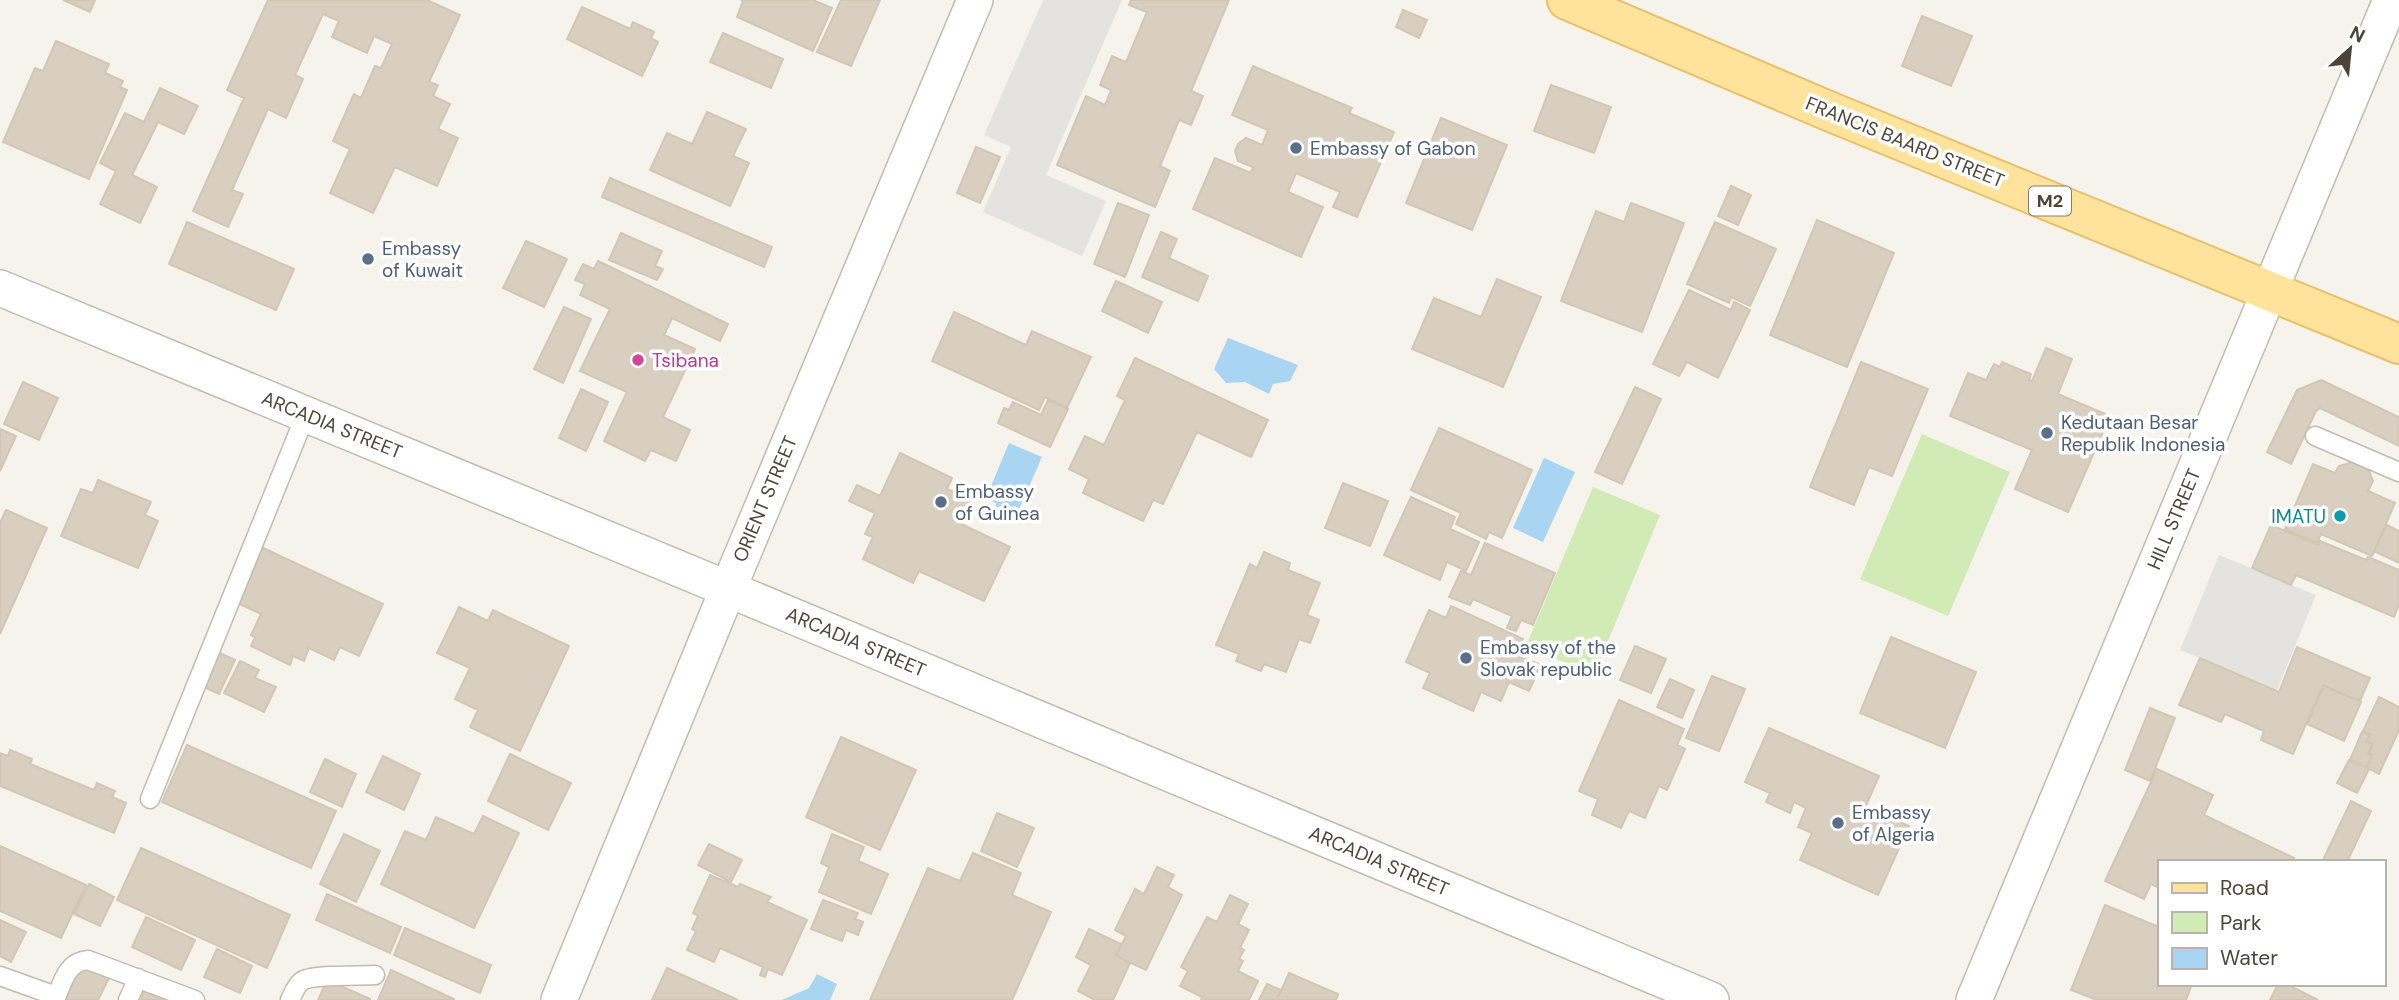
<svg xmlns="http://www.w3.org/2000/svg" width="2399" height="1000" font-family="'DM Sans',sans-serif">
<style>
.green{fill:#d2eab5}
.parking{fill:#e5e3e0}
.water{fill:#a9d4f2}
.building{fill:#d8cfc1;stroke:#d3c7b4;stroke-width:2}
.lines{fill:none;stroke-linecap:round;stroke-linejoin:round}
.service-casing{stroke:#c2bbae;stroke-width:21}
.minor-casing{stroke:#c2bbae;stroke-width:38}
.primary-casing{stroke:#e6c16a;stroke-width:42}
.service{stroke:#fff;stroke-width:18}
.minor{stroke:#fff;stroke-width:35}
.primary{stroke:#ffe39c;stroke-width:38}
.service-dot{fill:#5c6f8a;stroke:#fff;stroke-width:2.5}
.hotel-dot{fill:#d1479c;stroke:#fff;stroke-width:2.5}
.culture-dot{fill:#0f9aa8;stroke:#fff;stroke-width:2.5}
.labels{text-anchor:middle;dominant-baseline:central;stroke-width:7;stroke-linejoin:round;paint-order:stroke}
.shield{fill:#fff;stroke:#817c74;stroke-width:2}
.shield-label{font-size:18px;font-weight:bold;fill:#4b4439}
.street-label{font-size:19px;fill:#4b4439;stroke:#fff}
.service-label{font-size:19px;fill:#4e5e75;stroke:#fff;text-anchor:start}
.hotel-label{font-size:19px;fill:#b23c85;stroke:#fff;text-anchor:start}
.culture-label{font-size:19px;fill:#0d838f;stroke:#fff;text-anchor:end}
</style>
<rect width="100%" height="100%" fill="#f6f3ec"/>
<!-- green -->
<path class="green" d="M 1922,434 L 2010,472 L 1948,616 L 1860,579 Z
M 1593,487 L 1660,515 L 1594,675 L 1526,646 Z"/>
<!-- parking -->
<path class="parking" d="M 1043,0 L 1122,0 L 1046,175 L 1106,201 L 1082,256 L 983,212 L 1011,147 L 984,135 Z
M 2219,555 L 2316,595 L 2277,690 L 2180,650 Z"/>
<!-- water -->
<path class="water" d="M 1228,338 L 1298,365 L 1290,381 L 1273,384 L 1269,394 L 1245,382 L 1226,383 L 1214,369 Z
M 1009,443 L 1042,457 L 1017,514 L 1009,510 L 1006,514 L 1001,515 L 995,511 L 996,503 L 986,498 Z
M 1544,458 L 1575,472 L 1543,542 L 1513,528 Z
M 817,974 L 837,984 L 830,1000 L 782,1000 L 809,988 Z"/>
<!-- building -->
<path class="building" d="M 63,0 L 95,0 L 90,12 Z
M 268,0 L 427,0 L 460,15 L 429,82 L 438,85 L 433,96 L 450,104 L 438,129 L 458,138 L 437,186 L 395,167 L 373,213 L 330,193 L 350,149 L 333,141 L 354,94 L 361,98 L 375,66 L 381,68 L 392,44 L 374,36 L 367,53 L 332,37 L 339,21 L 323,14 L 295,75 L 303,79 L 286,118 L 268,109 L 232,190 L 243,194 L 228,227 L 193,211 L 244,98 L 227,90 Z
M 741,0 L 813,0 L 832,8 L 813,51 L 737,17 L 743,1 Z
M 841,0 L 880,0 L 851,66 L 817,52 Z
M 1131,0 L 1229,0 L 1191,91 L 1203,96 L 1191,125 L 1179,120 L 1160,166 L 1170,171 L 1155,207 L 1057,165 L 1086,96 L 1105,105 L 1111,90 L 1100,85 L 1112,56 L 1126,62 L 1147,12 L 1129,5 Z
M 582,7 L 630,29 L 633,22 L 654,32 L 651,38 L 658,42 L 642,76 L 567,39 Z
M 1403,10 L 1427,20 L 1419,38 L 1396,27 Z
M 1922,16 L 1972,36 L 1951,86 L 1902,66 Z
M 723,33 L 783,59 L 771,88 L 710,62 Z
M 56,41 L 109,64 L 105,73 L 123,81 L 120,87 L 127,90 L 89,179 L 3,142 L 35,68 L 43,71 Z
M 1253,66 L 1352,108 L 1349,113 L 1394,132 L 1357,217 L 1333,207 L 1340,192 L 1296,173 L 1288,192 L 1323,207 L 1301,257 L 1193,209 L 1215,158 L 1251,173 L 1253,167 L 1238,161 L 1235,151 L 1238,144 L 1246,138 L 1262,145 L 1268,130 L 1232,115 Z
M 1551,85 L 1611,107 L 1594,153 L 1534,131 Z
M 160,88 L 198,106 L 184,134 L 158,122 L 132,175 L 157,187 L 140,223 L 100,204 L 116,171 L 100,163 L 125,113 L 144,122 Z
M 707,112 L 746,129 L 733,156 L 749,163 L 730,206 L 650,170 L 667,133 L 692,144 Z
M 1441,118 L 1507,145 L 1472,230 L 1406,203 Z
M 976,147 L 1000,157 L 980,203 L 957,193 Z
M 610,178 L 772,247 L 764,267 L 602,197 Z
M 1731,186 L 1751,195 L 1738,225 L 1718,216 Z
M 1118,203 L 1149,215 L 1125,277 L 1094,264 Z
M 1631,203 L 1684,223 L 1642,332 L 1561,301 L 1596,211 L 1624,222 Z
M 1817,220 L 1894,253 L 1847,367 L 1770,335 Z
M 187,222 L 294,269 L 276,310 L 169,264 Z
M 1715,222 L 1776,249 L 1750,306 L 1731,297 L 1729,303 L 1687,284 Z
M 1161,232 L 1177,239 L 1169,258 L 1208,276 L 1198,301 L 1142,277 Z
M 621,233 L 662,251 L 655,266 L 663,269 L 657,280 L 609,260 Z
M 526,241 L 567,259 L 544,307 L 503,288 Z
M 598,261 L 728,324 L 720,341 L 672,318 L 664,335 L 695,349 L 663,417 L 690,430 L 676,461 L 651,450 L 645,461 L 604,441 L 627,392 L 580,371 L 610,309 L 580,295 L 585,284 L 575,280 L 583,264 L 594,269 Z
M 1497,279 L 1541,297 L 1503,387 L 1412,349 L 1434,298 L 1481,317 Z
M 1116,281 L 1162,302 L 1148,333 L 1102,311 Z
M 1689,290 L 1731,310 L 1734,302 L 1750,310 L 1718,378 L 1687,362 L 1679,376 L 1653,364 Z
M 564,307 L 591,319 L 563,383 L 534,369 Z
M 954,312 L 1026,345 L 1032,331 L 1091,357 L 1067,408 L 1045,397 L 1039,410 L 932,361 Z
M 2046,348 L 2072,359 L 2058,394 L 2110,416 L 2068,512 L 2015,489 L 2032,450 L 1950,416 L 1968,373 L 1986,380 L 1994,364 L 2000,367 L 2002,362 L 2031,374 L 2029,380 L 2032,381 Z
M 1135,358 L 1268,420 L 1251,457 L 1197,432 L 1163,504 L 1153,500 L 1143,521 L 1083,493 L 1089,479 L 1069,469 L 1085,436 L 1104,445 L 1125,400 L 1117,396 Z
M 1861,362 L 1928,389 L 1892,476 L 1869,467 L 1854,505 L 1810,487 Z
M 2321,380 L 2399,417 L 2399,446 L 2320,408 L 2316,411 L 2291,464 L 2267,452 L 2297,390 Z
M 23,382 L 58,398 L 39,440 L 4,424 Z
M 1635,387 L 1661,399 L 1622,484 L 1595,472 Z
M 581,389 L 608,402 L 586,451 L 559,438 Z
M 1048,400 L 1068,409 L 1050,447 L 998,423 L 1004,408 L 1009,410 L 1013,402 L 1041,415 Z
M 1439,428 L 1532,470 L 1502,538 L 1489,532 L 1486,539 L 1456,524 L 1461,513 L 1411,490 Z
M 0,429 L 16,436 L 0,471 Z
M 900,453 L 952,478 L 947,489 L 970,500 L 959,523 L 1010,547 L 984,601 L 919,571 L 913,583 L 863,559 L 873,537 L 865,534 L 875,513 L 849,501 L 857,485 L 880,496 Z
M 2364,459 L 2373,481 L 2368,491 L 2395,503 L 2372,556 L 2321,534 L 2317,543 L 2285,529 L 2313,464 L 2335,473 L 2339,466 Z
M 98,480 L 151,502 L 145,515 L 158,521 L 138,568 L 61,536 L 81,489 L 93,493 Z
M 1343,483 L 1388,501 L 1370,546 L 1325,528 Z
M 1411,497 L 1455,517 L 1450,529 L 1479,542 L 1466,571 L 1447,562 L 1440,580 L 1384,555 Z
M 6,510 L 47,528 L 0,634 L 0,523 Z
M 2271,525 L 2318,545 L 2320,541 L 2366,560 L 2368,557 L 2399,570 L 2399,605 L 2394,617 L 2296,575 L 2291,585 L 2252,568 Z
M 2387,525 L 2399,531 L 2399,563 L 2374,551 Z
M 1485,543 L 1555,573 L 1533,625 L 1521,620 L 1516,631 L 1507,628 L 1512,616 L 1473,599 L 1470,605 L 1449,597 L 1461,571 L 1471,575 Z
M 261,547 L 383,604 L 359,656 L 340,647 L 334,660 L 309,648 L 304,661 L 293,656 L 290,665 L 251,646 L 255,637 L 251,635 L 261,614 L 235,602 Z
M 1264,552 L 1290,563 L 1288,570 L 1320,583 L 1307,615 L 1319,620 L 1310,643 L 1299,639 L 1286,672 L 1264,664 L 1261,671 L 1236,661 L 1239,654 L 1216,645 L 1250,564 L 1257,568 Z
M 1451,606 L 1523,639 L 1516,654 L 1541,665 L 1529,691 L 1509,682 L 1501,701 L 1481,692 L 1473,711 L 1423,688 L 1430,673 L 1406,662 L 1429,610 L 1446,618 Z
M 459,607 L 488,621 L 493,610 L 569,646 L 520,751 L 470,727 L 478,710 L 455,699 L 470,668 L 437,653 Z
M 1891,637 L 1976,672 L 1945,748 L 1860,713 Z
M 1635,646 L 1666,659 L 1651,693 L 1620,680 Z
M 2297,647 L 2370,678 L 2360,701 L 2323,685 L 2293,754 L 2261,740 L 2264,731 L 2225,714 L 2221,722 L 2179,705 L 2200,658 L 2279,692 Z
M 213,650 L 235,660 L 219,694 L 197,684 Z
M 240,661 L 259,670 L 255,678 L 276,687 L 264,712 L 224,693 Z
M 1712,676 L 1745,689 L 1719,751 L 1686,738 Z
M 1670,679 L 1694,690 L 1682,718 L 1657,707 Z
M 2324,686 L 2361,702 L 2344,741 L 2307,724 Z
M 2379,697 L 2399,707 L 2399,730 L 2379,774 L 2367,767 L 2372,755 L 2369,753 L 2373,744 L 2367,741 L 2370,734 L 2363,731 Z
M 1619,700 L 1684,729 L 1677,745 L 1685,749 L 1667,790 L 1659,786 L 1645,818 L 1629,811 L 1621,828 L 1592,815 L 1598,799 L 1579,791 Z
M 2150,708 L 2175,718 L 2150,781 L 2125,770 Z
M 1769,728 L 1879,776 L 1861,817 L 1875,823 L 1879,813 L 1909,826 L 1878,895 L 1800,860 L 1812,833 L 1798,827 L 1806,808 L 1794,802 L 1790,813 L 1766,802 L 1770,793 L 1745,782 Z
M 2362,732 L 2370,735 L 2366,742 L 2372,744 L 2368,753 L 2372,755 L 2367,767 L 2350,760 Z
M 841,737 L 916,770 L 880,850 L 806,817 Z
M 187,745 L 336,811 L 311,868 L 162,802 Z
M 10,750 L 32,759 L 30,764 L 94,790 L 97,783 L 115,791 L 112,797 L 126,803 L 114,833 L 0,786 L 0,753 L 8,756 Z
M 510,754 L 571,783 L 548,830 L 488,801 Z
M 383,756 L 420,774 L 404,810 L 366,792 Z
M 325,759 L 356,774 L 342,807 L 310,792 Z
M 2349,760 L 2369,769 L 2357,793 L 2337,783 Z
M 2157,769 L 2213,795 L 2204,815 L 2294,858 L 2292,862 L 2159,862 L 2159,888 L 2151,884 L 2144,899 L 2105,881 Z
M 2351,801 L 2371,811 L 2347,862 L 2322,862 Z
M 997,813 L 1034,828 L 1017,867 L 981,851 Z
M 483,816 L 519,833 L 474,928 L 381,884 L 405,831 L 426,840 L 436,817 L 474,834 Z
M 344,834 L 380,851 L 356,902 L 320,884 Z
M 832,834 L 864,847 L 858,861 L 888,874 L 871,914 L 819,892 L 829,867 L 821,863 Z
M 709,844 L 742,860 L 731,882 L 698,865 Z
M 0,846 L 86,885 L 61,938 L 0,911 Z
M 141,848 L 290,915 L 267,968 L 117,900 Z
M 973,853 L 1021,873 L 1012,895 L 1051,912 L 1012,1000 L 870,1000 L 928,868 L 960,881 Z
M 1157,867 L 1174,875 L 1168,887 L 1182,895 L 1146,970 L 1116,956 L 1126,936 L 1115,930 L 1135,889 L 1144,894 Z
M 710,875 L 738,887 L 740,884 L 771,897 L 767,902 L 807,920 L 782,975 L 768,969 L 765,977 L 760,975 L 763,967 L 720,948 L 714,962 L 687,950 L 696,931 L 692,929 L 698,916 L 693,913 Z
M 89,884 L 114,897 L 100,926 L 74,914 Z
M 327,894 L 401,927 L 390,953 L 316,920 Z
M 1230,895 L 1248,904 L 1238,924 L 1249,930 L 1240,948 L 1244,950 L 1239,959 L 1243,961 L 1238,971 L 1258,981 L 1249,1000 L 1201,1000 L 1202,997 L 1180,986 L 1188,971 L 1181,967 L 1207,917 L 1217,922 Z
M 823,900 L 858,913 L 855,919 L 863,922 L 858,935 L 846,930 L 842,941 L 811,929 Z
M 2105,905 L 2159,927 L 2159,984 L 2192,984 L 2186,1000 L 2097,1000 L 2071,990 Z
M 146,917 L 195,940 L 181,970 L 132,947 Z
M 0,920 L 26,932 L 11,962 L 0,956 Z
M 405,928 L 491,965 L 480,993 L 394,955 Z
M 1089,929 L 1121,944 L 1116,956 L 1130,963 L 1113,1000 L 1095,1000 L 1078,991 L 1091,965 L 1076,957 Z
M 217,949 L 252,966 L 240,993 L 204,977 Z
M 78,964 L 109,978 L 98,1000 L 62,1000 Z
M 667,968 L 738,1000 L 652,1000 Z
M 391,970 L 454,999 L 453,1000 L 378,1000 Z
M 1289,973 L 1338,994 L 1336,1000 L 1277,1000 Z
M 327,980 L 370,999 L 370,1000 L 318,1000 Z
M 1267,984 L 1281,990 L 1276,1000 L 1259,1000 Z
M 2278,984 L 2286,984 L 2318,1000 L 2270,1000 Z
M 145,990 L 167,1000 L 141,1000 Z"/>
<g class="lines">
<defs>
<path id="service" d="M 2315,436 L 2399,472
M 150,799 L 306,414
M 0,976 L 56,996
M 55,1000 C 63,982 66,962 88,960 L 195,1000
M 128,1000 L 138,978
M 290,1000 C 293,994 296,985 302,981 C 312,974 361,976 375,975"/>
<path id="minor" d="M 0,288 L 728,589 L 1711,1000
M 559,1000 L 728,589 L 975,0
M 1974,1000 L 2391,0"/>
<path id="primary" d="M 1567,0 L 1831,112 L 2399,344"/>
</defs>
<!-- service casing -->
<use href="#service" class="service-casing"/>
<!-- minor casing -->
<use href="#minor" class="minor-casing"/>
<!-- primary casing -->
<use href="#primary" class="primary-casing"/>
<!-- service -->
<use href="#service" class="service"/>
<!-- minor -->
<use href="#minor" class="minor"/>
<!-- primary -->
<use href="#primary" class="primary"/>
</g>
<!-- markers -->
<g class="service-dot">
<circle cx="1296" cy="148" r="7"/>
<circle cx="368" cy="259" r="7"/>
<circle cx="2047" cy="433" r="7"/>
<circle cx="941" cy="502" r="7"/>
<circle cx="1466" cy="658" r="7"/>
<circle cx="1838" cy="823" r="7"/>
</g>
<circle class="hotel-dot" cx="638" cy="360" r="7"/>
<circle class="culture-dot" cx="2340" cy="516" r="7"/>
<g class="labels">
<!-- shield labels -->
<rect class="shield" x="2029" y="186.5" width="42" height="29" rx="5"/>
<g class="shield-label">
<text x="2050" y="201">M2</text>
</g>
<!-- street labels -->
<g class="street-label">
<text transform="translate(1905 142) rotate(22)">FRANCIS BAARD STREET</text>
<text transform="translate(332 425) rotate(22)">ARCADIA STREET</text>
<text transform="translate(765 499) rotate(-67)">ORIENT STREET</text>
<text transform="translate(2174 519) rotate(-67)">HILL STREET</text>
<text transform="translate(856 642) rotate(23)">ARCADIA STREET</text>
<text transform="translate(1379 861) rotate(23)">ARCADIA STREET</text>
</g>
<!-- service labels -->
<g class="service-label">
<text x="1310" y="148">Embassy of Gabon</text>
<text x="382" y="248">Embassy<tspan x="382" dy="22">of Kuwait</tspan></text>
<text x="2061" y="422">Kedutaan Besar<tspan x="2061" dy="22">Republik Indonesia</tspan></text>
<text x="955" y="491">Embassy<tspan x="955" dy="22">of Guinea</tspan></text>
<text x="1480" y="647">Embassy of the<tspan x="1480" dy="22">Slovak republic</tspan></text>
<text x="1852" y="812">Embassy<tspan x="1852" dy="22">of Algeria</tspan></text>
</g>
<!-- hotel labels -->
<g class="hotel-label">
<text x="652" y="360">Tsibana</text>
</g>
<!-- culture labels -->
<g class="culture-label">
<text x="2326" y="516">IMATU</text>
</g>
</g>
<!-- legend -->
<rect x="2158" y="860" width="228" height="126" fill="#ffffff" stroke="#b7b4b0" stroke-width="2"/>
<rect x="2172" y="883" width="35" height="10" fill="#ffe39c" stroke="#b7b4b0" stroke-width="2"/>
<text x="2220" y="895" font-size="21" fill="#4b4439">Road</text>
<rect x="2172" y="912" width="35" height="21" fill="#d2eab5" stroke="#b7b4b0" stroke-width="2"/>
<text x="2220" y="930" font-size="21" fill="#4b4439">Park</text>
<rect x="2172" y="948" width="35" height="21" fill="#a9d4f2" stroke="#b7b4b0" stroke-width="2"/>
<text x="2220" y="965" font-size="21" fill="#4b4439">Water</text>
<!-- north arrow -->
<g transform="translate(2350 49) rotate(27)" stroke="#ffffff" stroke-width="5" paint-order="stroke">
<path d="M0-5L12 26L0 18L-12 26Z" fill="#4b4439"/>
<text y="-10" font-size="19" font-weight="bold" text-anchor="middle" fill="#4b4439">N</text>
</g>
</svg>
